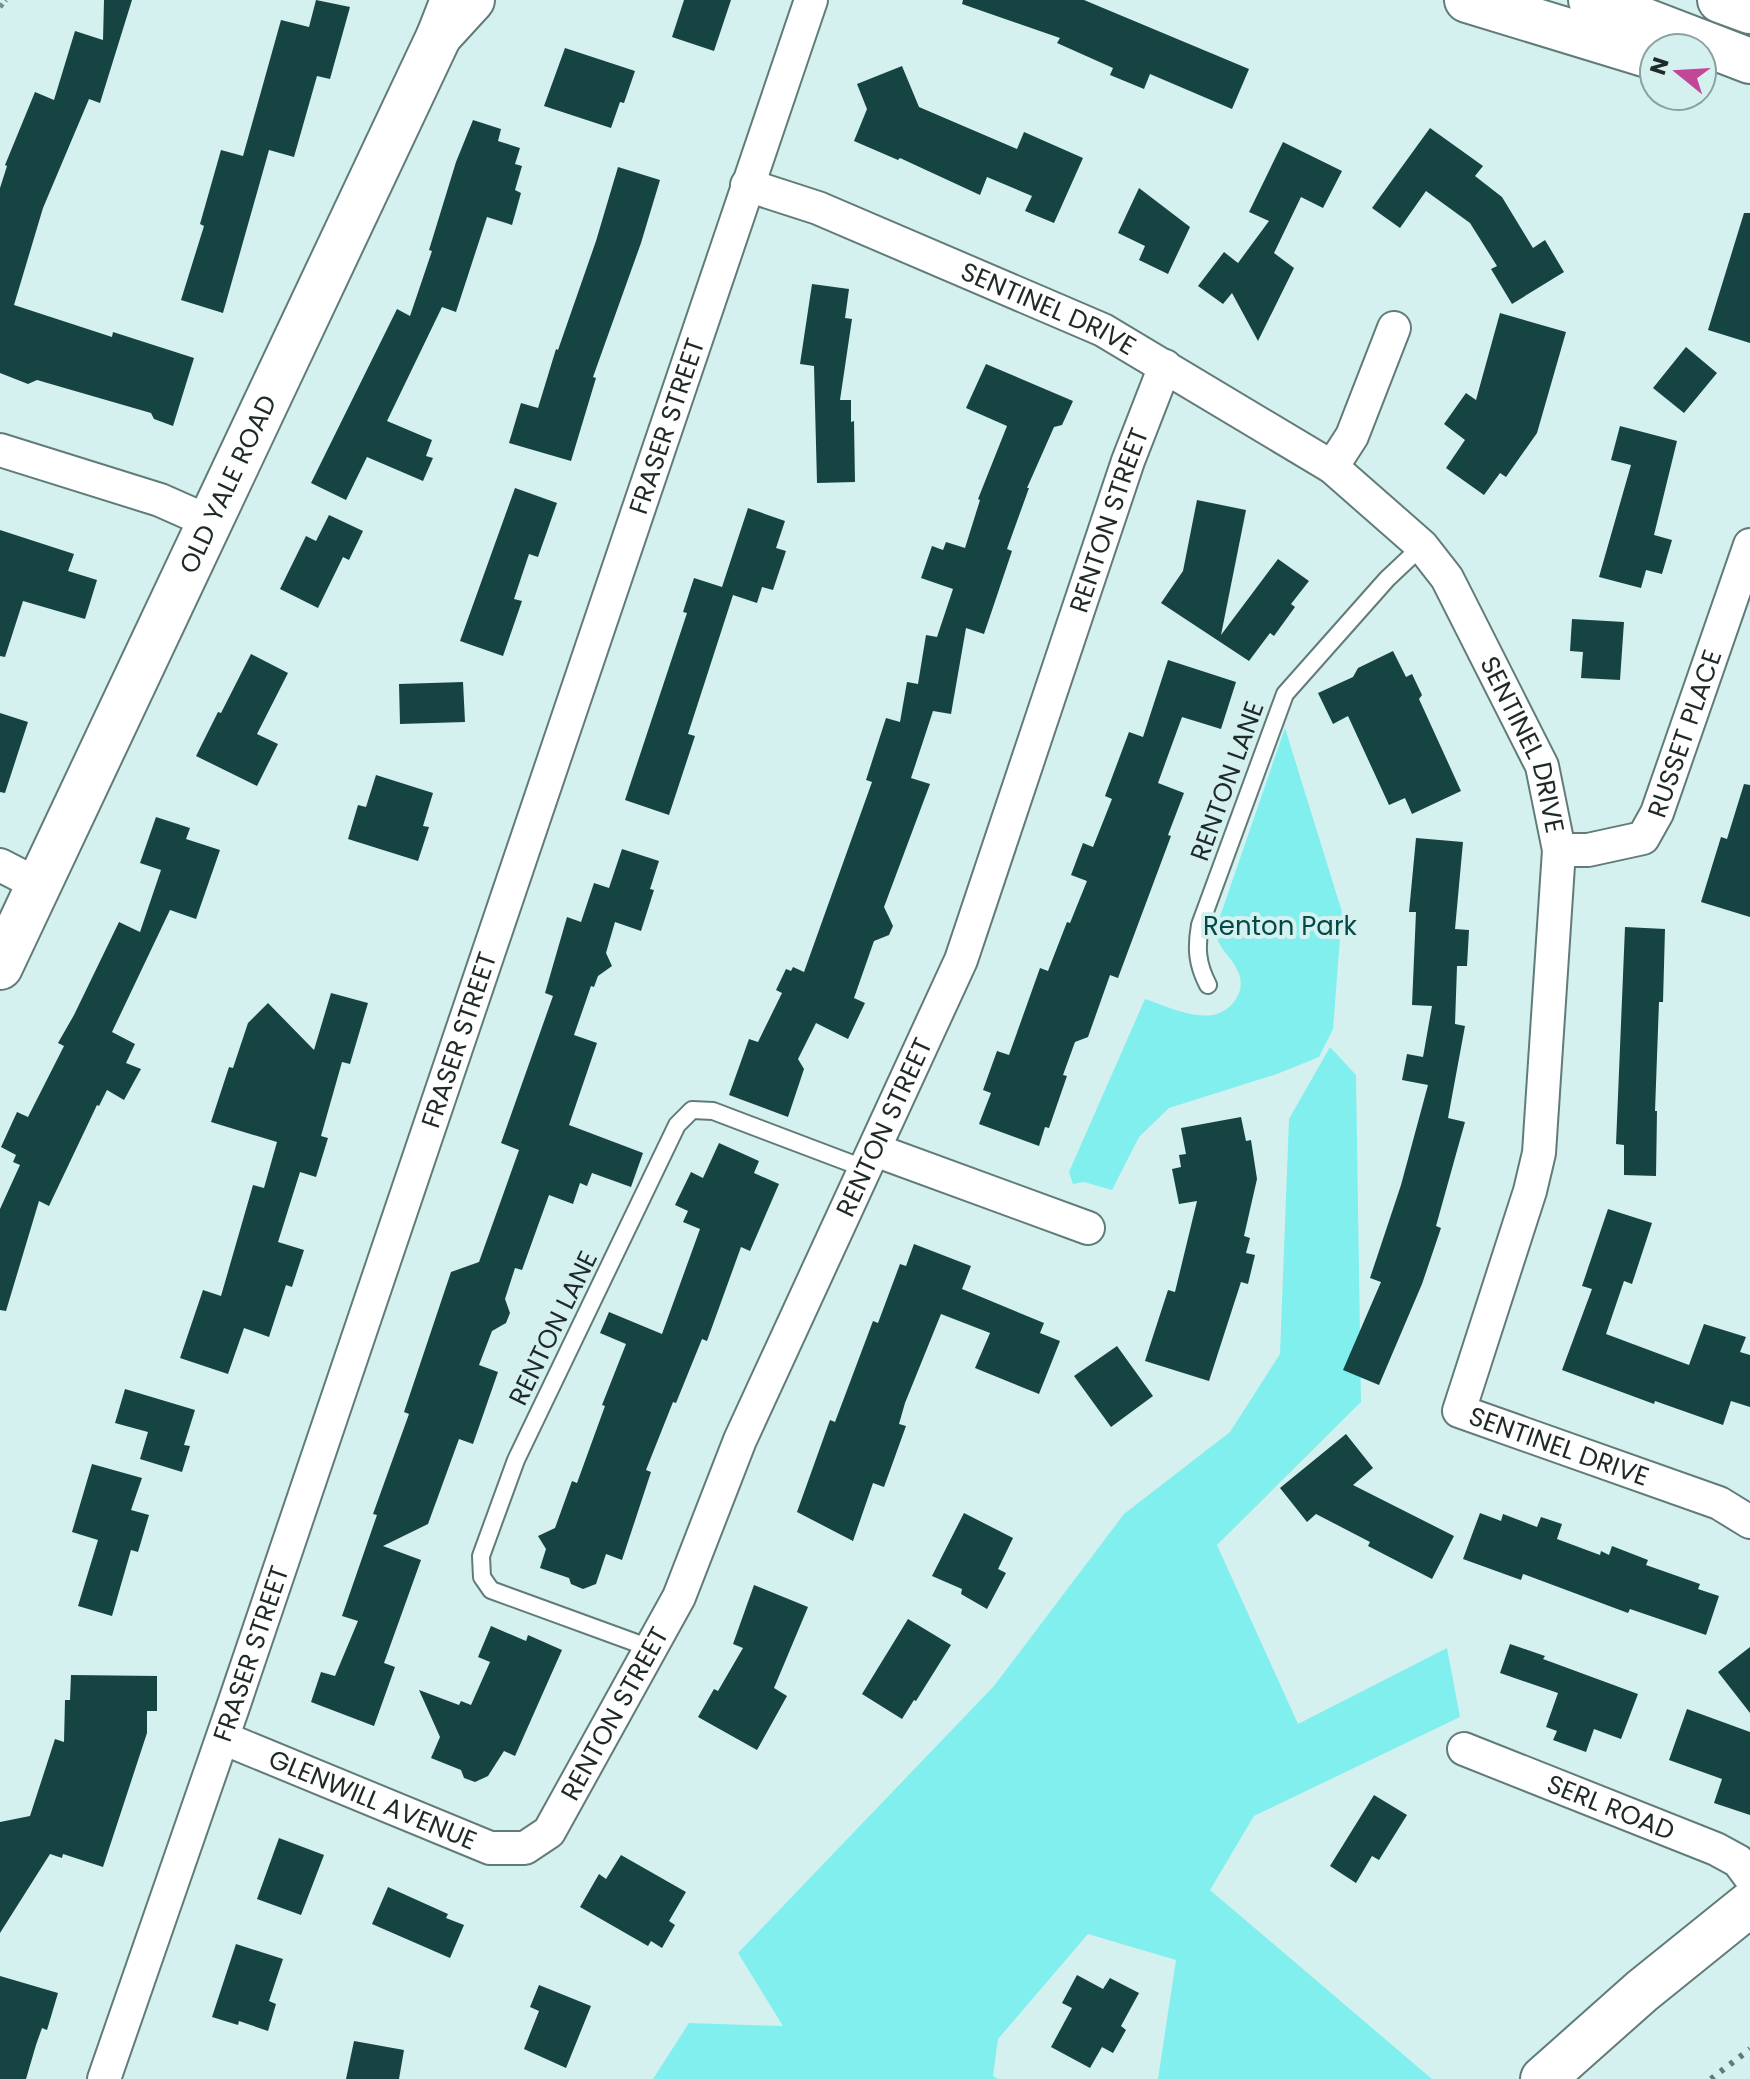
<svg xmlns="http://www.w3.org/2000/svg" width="1750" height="2079" font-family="Poppins,sans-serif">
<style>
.green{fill:#81efed}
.building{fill:#164443}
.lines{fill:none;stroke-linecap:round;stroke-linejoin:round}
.lane-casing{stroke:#617b7a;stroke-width:20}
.street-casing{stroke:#617b7a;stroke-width:36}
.secondary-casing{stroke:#617b7a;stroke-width:48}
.highway-casing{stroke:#617b7a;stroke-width:48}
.path{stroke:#798d8c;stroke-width:5;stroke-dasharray:4 4;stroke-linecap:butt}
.lane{stroke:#fff;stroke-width:16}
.street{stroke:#fff;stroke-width:32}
.secondary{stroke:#fff;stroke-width:44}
.highway{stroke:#fff;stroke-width:44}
.rail{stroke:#657776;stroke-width:6;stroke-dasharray:4 8;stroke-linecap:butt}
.labels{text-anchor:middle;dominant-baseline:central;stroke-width:8;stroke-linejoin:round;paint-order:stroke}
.street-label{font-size:26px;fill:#1e2928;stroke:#d4f1f0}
.park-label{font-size:26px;fill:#044848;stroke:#d4f1f0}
</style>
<rect width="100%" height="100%" fill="#d4f1f0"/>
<!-- green -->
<path class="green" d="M 1285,728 L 1342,912 L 1333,1029 L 1319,1057 L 1277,1074 L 1169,1108 L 1139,1137 L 1112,1190 L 1084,1182 L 1073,1184 L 1069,1172 L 1145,999 C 1172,1008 1212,1029 1233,1003 C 1240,995 1243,984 1239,974 C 1233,957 1218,950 1215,931 Z
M 1330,1047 L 1356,1075 L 1361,1402 L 1217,1545 L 1298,1724 L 1447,1648 L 1460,1717 L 1254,1816 L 1210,1890 L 1432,2079 L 1158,2079 L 1176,1960 L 1088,1934 L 998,2039 L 993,2076 L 998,2079 L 653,2079 L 689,2023 L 783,2026 L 738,1953 L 994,1686 L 1124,1514 L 1230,1432 L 1280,1354 L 1289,1119 Z"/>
<!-- building -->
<path class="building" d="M 104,0 L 132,0 L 100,103 L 89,99 L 43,208 L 14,305 L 112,337 L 113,332 L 194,358 L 173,426 L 154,419 L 151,413 L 37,380 L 28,384 L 0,373 L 0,188 L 7,166 L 5,165 L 35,92 L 54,100 L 75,31 L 103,40 Z
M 316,0 L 350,7 L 330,79 L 317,76 L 294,157 L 269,150 L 223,313 L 181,300 L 204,226 L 200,224 L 221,150 L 243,156 L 281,20 L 309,27 Z
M 684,0 L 731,0 L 714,51 L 672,37 Z
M 963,0 L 1084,0 L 1249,69 L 1232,109 L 1150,74 L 1144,89 L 1110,75 L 1113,68 L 1057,43 L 1060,38 L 962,4 Z
M 565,48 L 635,71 L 624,103 L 620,102 L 611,128 L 544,106 Z
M 902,66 L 919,107 L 1017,149 L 1024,132 L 1083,158 L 1054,223 L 1025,211 L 1032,196 L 987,177 L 980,195 L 900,158 L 898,160 L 854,141 L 867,109 L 857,84 Z
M 473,120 L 501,129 L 498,141 L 520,148 L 515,164 L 522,166 L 515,190 L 521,193 L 512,225 L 487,217 L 456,312 L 442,307 L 387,421 L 432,440 L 426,456 L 433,458 L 423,481 L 367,457 L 346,500 L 311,483 L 397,309 L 410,316 L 432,251 L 429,250 L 456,162 Z
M 1430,128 L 1483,166 L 1475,176 L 1502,197 L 1533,248 L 1545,240 L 1564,272 L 1512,304 L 1491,269 L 1497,266 L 1470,223 L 1426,191 L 1400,228 L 1372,208 Z
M 1283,142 L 1342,171 L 1323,208 L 1301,197 L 1274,253 L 1294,268 L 1258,341 L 1232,293 L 1223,304 L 1198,286 L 1224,252 L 1238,263 L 1269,221 L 1249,212 Z
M 618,167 L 660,180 L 641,243 L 593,377 L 596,378 L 571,461 L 509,443 L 521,403 L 538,408 L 556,349 L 558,350 L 596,241 Z
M 1139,188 L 1190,227 L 1168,274 L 1139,260 L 1145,246 L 1118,233 Z
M 1744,213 L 1750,213 L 1750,343 L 1708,330 Z
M 812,284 L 849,289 L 845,318 L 852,319 L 840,400 L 851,400 L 851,422 L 854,421 L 855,482 L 817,483 L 814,366 L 800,364 Z
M 1500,313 L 1566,332 L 1537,433 L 1506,477 L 1500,473 L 1484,495 L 1446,468 L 1465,440 L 1444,424 L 1466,393 L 1476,400 Z
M 1686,347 L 1717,373 L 1684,413 L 1653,388 Z
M 986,364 L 1073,401 L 1062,425 L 1054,427 L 1027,488 L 1029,488 L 1007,549 L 1012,551 L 984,634 L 966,628 L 951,714 L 933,711 L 911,778 L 930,784 L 884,907 L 893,926 L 889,935 L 874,941 L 854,998 L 865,1003 L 848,1039 L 816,1023 L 798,1059 L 804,1069 L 788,1117 L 729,1095 L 749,1039 L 758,1042 L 782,993 L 776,990 L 786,969 L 791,971 L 793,967 L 804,972 L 872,782 L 866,780 L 886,718 L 900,722 L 907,682 L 918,684 L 926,635 L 937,637 L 953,589 L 921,578 L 932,546 L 943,550 L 946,542 L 965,548 L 980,500 L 978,499 L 1007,426 L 966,408 Z
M 1620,426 L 1677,441 L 1654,535 L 1672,540 L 1662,574 L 1646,570 L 1641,588 L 1599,577 L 1631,465 L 1611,460 Z
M 515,488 L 557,503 L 538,557 L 529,554 L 514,599 L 522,601 L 503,656 L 460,641 Z
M 1197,500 L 1246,510 L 1221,635 L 1278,559 L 1309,581 L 1291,604 L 1295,607 L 1274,636 L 1270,633 L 1249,661 L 1161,603 L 1183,571 Z
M 748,508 L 785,521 L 776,548 L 786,551 L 773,590 L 762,587 L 757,603 L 733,595 L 688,734 L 695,736 L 669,815 L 625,800 L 687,613 L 683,612 L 694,578 L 722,587 Z
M 329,515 L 363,531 L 349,560 L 343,557 L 318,608 L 280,589 L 306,536 L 316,541 Z
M 0,530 L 74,554 L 68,571 L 97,580 L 85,619 L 23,601 L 5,657 L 0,656 Z
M 1572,619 L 1624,622 L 1620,680 L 1581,678 L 1583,652 L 1570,651 Z
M 1393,651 L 1406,677 L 1412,674 L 1422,695 L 1419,699 L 1461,791 L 1412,814 L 1405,798 L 1389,805 L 1348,716 L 1333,724 L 1318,693 L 1353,677 L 1358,668 Z
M 251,654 L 288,673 L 257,734 L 278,744 L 257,786 L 196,756 L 218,712 L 221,713 Z
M 1168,660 L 1236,682 L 1221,729 L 1182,717 L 1158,783 L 1184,793 L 1168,835 L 1171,836 L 1118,978 L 1110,975 L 1088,1037 L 1075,1042 L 1063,1075 L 1067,1076 L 1049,1128 L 1045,1127 L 1039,1146 L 979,1124 L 991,1093 L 983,1090 L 997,1051 L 1009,1055 L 1040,968 L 1048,971 L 1067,922 L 1070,923 L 1087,881 L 1071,875 L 1083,843 L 1093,847 L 1112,799 L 1105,796 L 1129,732 L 1143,737 Z
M 463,682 L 465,722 L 400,724 L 399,684 Z
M 0,713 L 28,722 L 5,793 L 0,792 Z
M 376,775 L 433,793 L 423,826 L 429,827 L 418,861 L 348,839 L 358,805 L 366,807 Z
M 1744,784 L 1750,785 L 1750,917 L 1701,902 L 1721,837 L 1727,839 Z
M 156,817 L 190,828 L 186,839 L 220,850 L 196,919 L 170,910 L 112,1032 L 135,1044 L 126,1063 L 141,1069 L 124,1100 L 107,1090 L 99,1106 L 97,1105 L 49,1206 L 39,1201 L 6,1311 L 0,1310 L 0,1209 L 20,1165 L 13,1162 L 16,1155 L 1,1147 L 17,1112 L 28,1117 L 64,1046 L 58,1043 L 74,1015 L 119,922 L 140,932 L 161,870 L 140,863 Z
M 1416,838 L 1463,842 L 1455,929 L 1469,930 L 1467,966 L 1457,966 L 1455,1024 L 1465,1026 L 1448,1118 L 1465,1122 L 1436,1226 L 1441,1228 L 1422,1284 L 1379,1385 L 1343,1370 L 1381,1282 L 1370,1278 L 1401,1185 L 1428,1085 L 1402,1080 L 1407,1054 L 1423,1057 L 1432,1006 L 1412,1005 L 1416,912 L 1409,912 Z
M 622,849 L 659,861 L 650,889 L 654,890 L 641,931 L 615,922 L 606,953 L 612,966 L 598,976 L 594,987 L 591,986 L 574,1035 L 597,1043 L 569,1125 L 643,1153 L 631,1187 L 592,1173 L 587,1186 L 580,1183 L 573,1204 L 549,1195 L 522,1270 L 515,1268 L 505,1299 L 510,1313 L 506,1323 L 492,1331 L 479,1365 L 498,1372 L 473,1444 L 459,1439 L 428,1524 L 383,1546 L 421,1560 L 384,1663 L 395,1667 L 374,1726 L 311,1702 L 321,1672 L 335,1676 L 358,1621 L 342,1616 L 377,1515 L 373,1514 L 409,1414 L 404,1412 L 451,1272 L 479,1262 L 519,1150 L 501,1143 L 553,996 L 545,993 L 567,917 L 581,922 L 594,883 L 609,888 Z
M 1625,927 L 1665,929 L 1663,1002 L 1659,1002 L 1655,1111 L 1657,1111 L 1656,1176 L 1624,1175 L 1624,1145 L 1616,1144 Z
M 331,993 L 368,1003 L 350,1064 L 342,1062 L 321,1136 L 328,1138 L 316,1177 L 300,1172 L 278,1242 L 304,1250 L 292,1287 L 286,1285 L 269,1337 L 244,1328 L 228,1374 L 180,1358 L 203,1290 L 221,1296 L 253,1185 L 264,1188 L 277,1142 L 211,1122 L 229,1067 L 233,1068 L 248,1023 L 268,1003 L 314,1050 Z
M 1241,1117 L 1246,1141 L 1251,1140 L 1257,1179 L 1244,1236 L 1250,1238 L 1246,1253 L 1255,1255 L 1248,1284 L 1241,1282 L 1209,1381 L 1145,1361 L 1168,1290 L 1175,1292 L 1197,1201 L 1179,1204 L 1172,1169 L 1181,1167 L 1179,1155 L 1186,1154 L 1181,1128 Z
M 719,1143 L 759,1161 L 754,1173 L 779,1184 L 750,1251 L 741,1247 L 707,1341 L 702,1339 L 676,1403 L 673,1402 L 646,1470 L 651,1472 L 622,1560 L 606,1554 L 596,1584 L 583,1589 L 571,1584 L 569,1578 L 540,1568 L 546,1549 L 538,1536 L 555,1528 L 572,1481 L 577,1483 L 605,1406 L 602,1405 L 626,1344 L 600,1333 L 609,1312 L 662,1334 L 700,1229 L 683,1222 L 688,1211 L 675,1205 L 691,1172 L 703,1178 Z
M 1608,1209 L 1652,1223 L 1632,1284 L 1624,1281 L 1606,1334 L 1689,1365 L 1704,1324 L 1746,1337 L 1740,1352 L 1750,1355 L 1750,1407 L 1731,1401 L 1723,1425 L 1655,1401 L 1654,1404 L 1562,1370 L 1592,1289 L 1582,1286 Z
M 914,1244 L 971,1266 L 962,1289 L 1044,1323 L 1040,1333 L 1060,1341 L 1039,1394 L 975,1368 L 990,1333 L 941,1314 L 905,1403 L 899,1424 L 906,1426 L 884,1487 L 873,1483 L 853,1541 L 797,1512 L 830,1420 L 835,1422 L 873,1321 L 878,1323 L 900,1264 L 906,1266 Z
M 1117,1346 L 1153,1396 L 1111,1427 L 1074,1376 Z
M 125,1389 L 195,1410 L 184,1445 L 190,1446 L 182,1472 L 140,1459 L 148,1432 L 115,1423 Z
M 1346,1434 L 1373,1468 L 1353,1485 L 1454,1536 L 1432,1579 L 1368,1546 L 1370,1542 L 1316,1514 L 1307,1522 L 1280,1488 Z
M 92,1464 L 142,1478 L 131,1510 L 149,1515 L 138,1552 L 131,1550 L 112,1616 L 78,1606 L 98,1540 L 72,1532 Z
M 964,1513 L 1013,1538 L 998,1569 L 1006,1573 L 987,1609 L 961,1594 L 962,1589 L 932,1576 Z
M 1480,1513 L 1501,1521 L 1503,1514 L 1537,1527 L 1541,1517 L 1562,1524 L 1557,1539 L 1600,1555 L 1601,1551 L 1609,1555 L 1612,1546 L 1648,1560 L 1646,1565 L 1700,1584 L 1698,1589 L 1719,1596 L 1706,1635 L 1630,1609 L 1628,1613 L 1523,1574 L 1521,1580 L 1463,1559 Z
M 754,1585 L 808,1607 L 774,1688 L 787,1696 L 757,1750 L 698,1717 L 714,1689 L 718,1691 L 743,1648 L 733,1644 Z
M 908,1619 L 951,1645 L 916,1701 L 914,1700 L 902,1719 L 862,1694 Z
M 491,1626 L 526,1641 L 528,1635 L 562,1650 L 515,1756 L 504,1751 L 488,1776 L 475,1782 L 464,1778 L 461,1770 L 431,1758 L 440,1737 L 419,1690 L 459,1705 L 461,1701 L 471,1705 L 490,1662 L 478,1657 Z
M 1510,1644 L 1545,1656 L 1543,1659 L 1638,1694 L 1621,1739 L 1594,1729 L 1586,1752 L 1553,1740 L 1557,1731 L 1546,1727 L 1558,1693 L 1500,1673 Z
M 1750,1647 L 1750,1713 L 1718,1672 Z
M 71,1675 L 157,1676 L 157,1711 L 147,1711 L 147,1733 L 103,1867 L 63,1854 L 62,1858 L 50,1854 L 0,1933 L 0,1822 L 30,1816 L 55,1739 L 64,1742 L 65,1700 L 70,1700 Z
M 1687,1709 L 1750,1732 L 1750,1815 L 1714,1803 L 1722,1779 L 1669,1760 Z
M 1374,1795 L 1407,1815 L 1379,1860 L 1372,1856 L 1356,1883 L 1330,1866 Z
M 279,1838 L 324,1855 L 301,1915 L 257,1899 Z
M 621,1855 L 686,1892 L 669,1921 L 675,1925 L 662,1948 L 651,1941 L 648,1946 L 580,1907 L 599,1874 L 606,1879 Z
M 388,1887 L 448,1914 L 446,1918 L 464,1925 L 450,1958 L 372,1924 Z
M 236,1944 L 283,1959 L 269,2001 L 276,2004 L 268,2031 L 239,2021 L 238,2025 L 212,2017 Z
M 1077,1975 L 1103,1989 L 1110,1978 L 1139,1993 L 1121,2026 L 1126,2030 L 1113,2053 L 1102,2047 L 1090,2068 L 1051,2047 L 1072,2008 L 1062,2003 Z
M 0,1976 L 58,1993 L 47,2030 L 42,2028 L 36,2045 L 26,2079 L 0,2079 Z
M 539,1985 L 591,2006 L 566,2068 L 524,2049 L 539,2011 L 530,2007 Z
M 354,2041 L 404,2050 L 399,2079 L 346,2079 Z"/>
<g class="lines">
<defs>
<path id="lane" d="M 1208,985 C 1197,964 1196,948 1200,925 L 1285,694 L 1387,579 L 1422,546
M 650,1648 L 491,1590 L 482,1577 L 481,1556 L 516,1460 L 677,1125 L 692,1110 L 713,1111 L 866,1169"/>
<g id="street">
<path id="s1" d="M 747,185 L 818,208 L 1103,330 L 1332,467 L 1422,546 L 1447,578 L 1542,766 L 1559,850 L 1539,1153 L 1530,1191 L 1459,1411 L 1719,1503 L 1750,1522"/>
<path d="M 0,450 L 160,500 L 212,523"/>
<path d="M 1332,467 L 1352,436 L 1394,328"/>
<path id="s2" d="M 1559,850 L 1588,850 L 1643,838 L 1657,813 L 1750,545"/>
<path d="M 0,865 L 39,885"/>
<path d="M 875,1150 L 1088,1228"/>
<path id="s3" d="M 223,1738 L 490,1848 L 525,1848 L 549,1832 L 679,1597 L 740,1440 L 961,960 L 1128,461 L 1165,366"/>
<path id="s4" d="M 1464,1749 L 1716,1849 L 1738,1861 L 1750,1877"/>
<path id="s5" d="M 104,2079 L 233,1707 L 811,0"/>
</g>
<g id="secondary">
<path id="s6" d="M 0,967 C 148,658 291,346 439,36 L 453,0"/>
<path d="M 1543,2079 L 1642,1991 L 1750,1904"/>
</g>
<path id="highway" d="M 1467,0 L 1654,57
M 1591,0 L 1750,61
M 1720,0 L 1750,11
M 439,36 L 472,0"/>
</defs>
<!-- lane casing -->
<use href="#lane" class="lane-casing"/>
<!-- street casing -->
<use href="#street" class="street-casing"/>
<!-- secondary casing -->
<use href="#secondary" class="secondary-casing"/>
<!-- highway casing -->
<use href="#highway" class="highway-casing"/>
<!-- path -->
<path class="path" d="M 0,7 L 6,0"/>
<!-- lane -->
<use href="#lane" class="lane"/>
<!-- street -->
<use href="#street" class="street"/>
<!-- secondary -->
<use href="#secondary" class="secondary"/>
<!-- highway -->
<use href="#highway" class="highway"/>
<!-- rail -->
<path class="rail" d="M 1711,2079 L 1750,2049"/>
</g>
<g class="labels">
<!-- street labels -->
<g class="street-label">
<text stroke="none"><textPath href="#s1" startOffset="326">SENTINEL DRIVE</textPath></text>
<text stroke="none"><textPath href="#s5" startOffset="1746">FRASER STREET</textPath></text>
<text stroke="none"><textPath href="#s6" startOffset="534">OLD YALE ROAD</textPath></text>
<text stroke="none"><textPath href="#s3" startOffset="1782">RENTON STREET</textPath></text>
<text stroke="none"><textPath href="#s2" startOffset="198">RUSSET PLACE</textPath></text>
<text stroke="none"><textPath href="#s1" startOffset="996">SENTINEL DRIVE</textPath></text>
<text transform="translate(1227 781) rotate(-70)">RENTON LANE</text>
<text stroke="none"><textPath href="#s5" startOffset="1098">FRASER STREET</textPath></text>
<text stroke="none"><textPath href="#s3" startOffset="1134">RENTON STREET</textPath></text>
<text transform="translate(553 1328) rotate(-64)">RENTON LANE</text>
<text stroke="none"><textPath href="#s1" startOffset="1788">SENTINEL DRIVE</textPath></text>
<text stroke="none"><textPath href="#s5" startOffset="450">FRASER STREET</textPath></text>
<text stroke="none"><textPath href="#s3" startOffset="488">RENTON STREET</textPath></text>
<text stroke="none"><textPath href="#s3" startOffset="162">GLENWILL AVENUE</textPath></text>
<text stroke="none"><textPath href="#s4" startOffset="158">SERL ROAD</textPath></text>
</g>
<!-- park labels -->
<g class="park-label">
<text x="1280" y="926">Renton Park</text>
</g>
</g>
<!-- north arrow -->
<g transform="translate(1678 72) rotate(288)"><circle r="38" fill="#d4f1f0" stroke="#8ba1a0" stroke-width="2"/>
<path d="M0-6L14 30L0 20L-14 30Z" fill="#c34798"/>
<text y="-12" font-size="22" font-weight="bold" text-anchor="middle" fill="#1e2928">N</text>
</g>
</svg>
